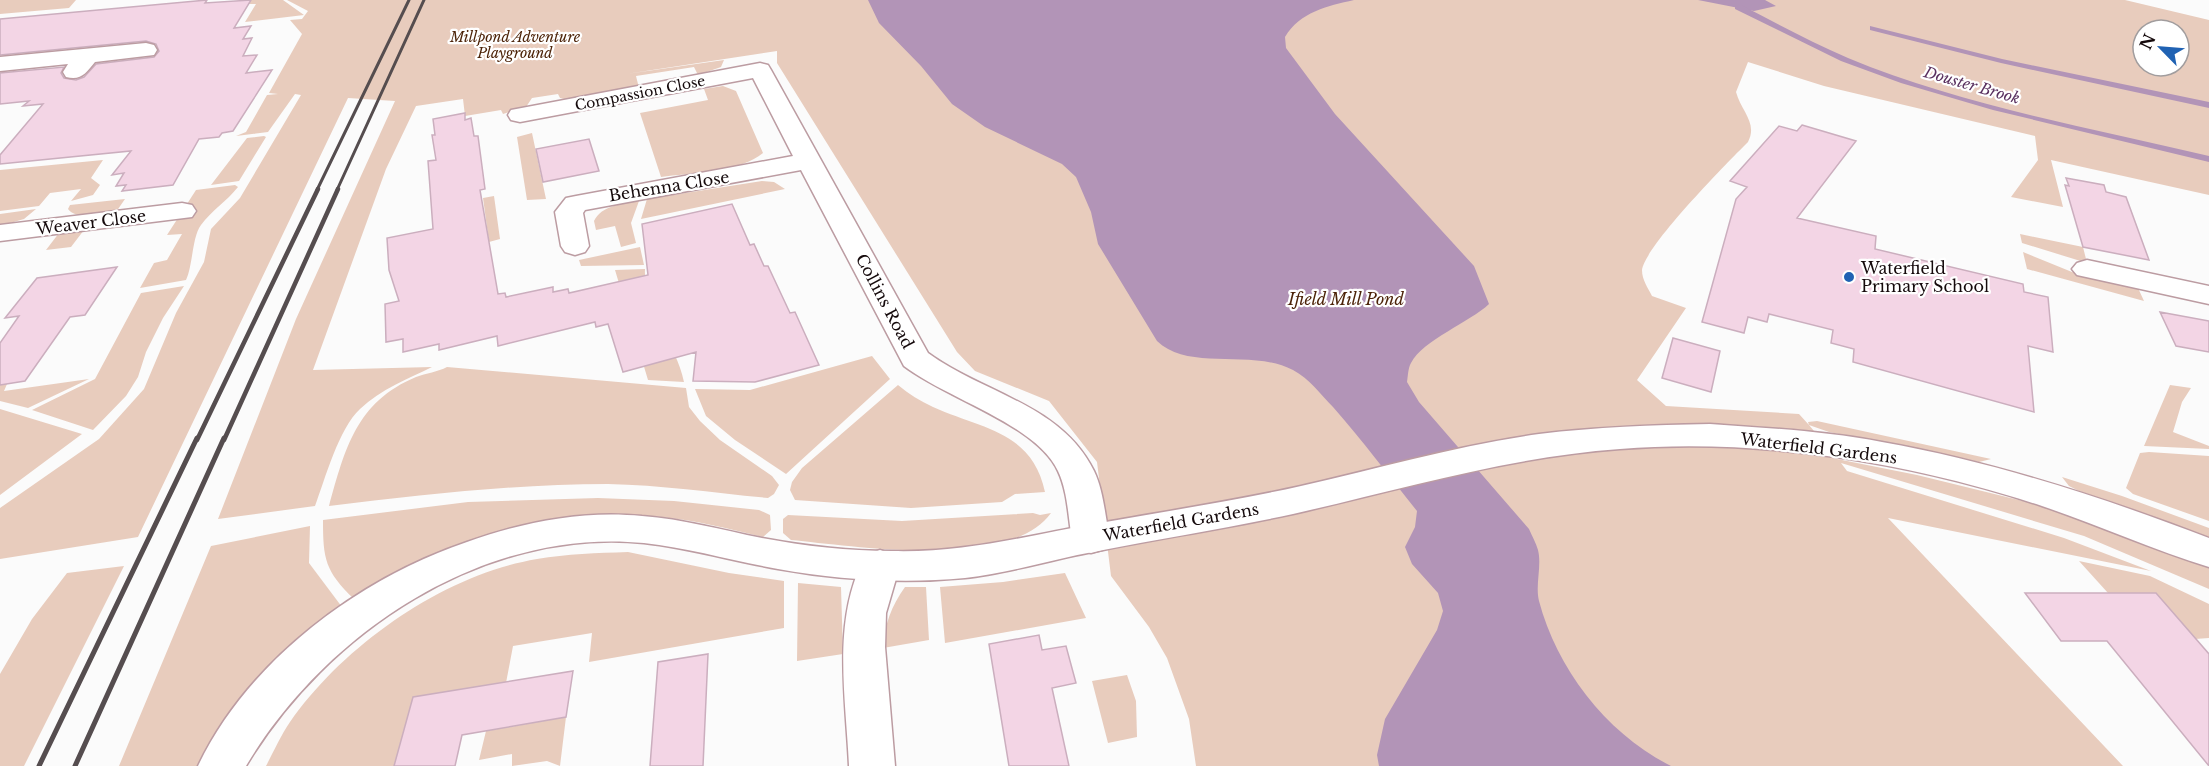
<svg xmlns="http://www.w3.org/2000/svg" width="2209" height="766" font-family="'Libre Baskerville',serif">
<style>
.green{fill:#e8ccbd;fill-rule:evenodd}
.water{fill:#b294b7}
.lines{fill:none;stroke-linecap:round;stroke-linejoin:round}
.stream{fill:#b294b7;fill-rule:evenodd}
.building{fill:#f3d5e5;stroke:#cbaebe;stroke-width:1.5}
.street-casing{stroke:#bc9ca2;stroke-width:3}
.secondary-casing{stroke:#bc9ca2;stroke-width:3}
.street{fill:#fff;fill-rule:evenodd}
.secondary{fill:#fff;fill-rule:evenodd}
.rail-far2{stroke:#554d4f;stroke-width:3}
.rail-far1{stroke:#554d4f;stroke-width:4.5}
.rail{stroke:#554d4f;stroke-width:5}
.poi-dot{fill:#2062b3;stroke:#fff;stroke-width:2}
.labels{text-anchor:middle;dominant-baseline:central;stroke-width:4.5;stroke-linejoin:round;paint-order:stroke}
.far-park-label{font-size:14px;font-style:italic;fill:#4c2308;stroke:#fff}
.far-street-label{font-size:14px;fill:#150a0c;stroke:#fff}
.far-water-label{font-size:15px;font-style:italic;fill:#5a3160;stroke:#fff}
.street-label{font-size:16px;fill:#150a0c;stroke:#fff}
.poi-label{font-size:16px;fill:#150a0c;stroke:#fff;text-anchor:start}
.park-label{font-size:16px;font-style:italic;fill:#4c2308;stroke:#fff}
</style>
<rect width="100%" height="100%" fill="#fbfbfb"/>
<!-- green -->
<path class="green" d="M 0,0 L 76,0 L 69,8 L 0,14 Z
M 251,0 L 283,0 L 304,15 L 245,22 L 256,4 L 248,4 Z
M 287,0 L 2125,0 L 2209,20 L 2209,195 L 2051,160 L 2063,207 L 2011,197 L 2038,160 L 2035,136 L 1824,86 L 1748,62 L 1736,92 C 1741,111 1758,123 1748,142 C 1728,162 1645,246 1642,270 C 1642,280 1648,288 1652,296 L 1686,308 L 1637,380 L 1666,406 L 1799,414 L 1809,425 L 1808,422 L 1817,421 L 1991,459 L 1979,462 L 1829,432 L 1809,425 L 1837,459 L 1917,475 L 2031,503 L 2093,522 L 2209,566 L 2209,589 L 2084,536 L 1841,463 L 1847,471 L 2064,538 L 2151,571 L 1888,518 L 2123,766 L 1196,766 L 1189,719 L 1167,658 L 1149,627 L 1111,576 L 1097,462 L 1049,401 L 975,371 L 957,352 L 777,63 L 777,51 L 626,74 L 724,60 L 721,67 L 698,75 L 694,67 L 636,76 L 639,88 L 569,100 L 560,98 L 558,94 L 532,98 L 526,107 L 503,114 L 501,110 L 465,116 L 463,99 L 416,106 L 386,169 L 313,370 L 432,367 C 408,379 381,389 360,409 C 339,428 325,479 315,506 L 218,519 L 296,319 L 395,101 L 348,98 L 138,537 L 0,559 L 0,508 L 99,439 L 144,389 L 176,313 L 204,262 L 211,229 L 240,198 L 301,95 L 295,94 L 268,132 L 236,136 L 246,132 L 267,95 L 278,94 L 269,93 L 302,34 L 290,20 L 302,19 L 308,11 ZM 2143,30 L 2179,30 L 2179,66 L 2143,66 Z
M 723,86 L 736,91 L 763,153 C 741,172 689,173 661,177 L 640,113 L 708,100 L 704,89 Z
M 532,133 L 546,199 L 527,200 L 517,137 Z
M 264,136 L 266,137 L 239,181 L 211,185 L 247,138 Z
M 103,160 L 91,178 L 100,185 L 93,195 L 71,201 L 81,189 L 50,193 L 39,206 L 0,211 L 0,170 Z
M 762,181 L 774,182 L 785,189 L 641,219 L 647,199 Z
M 235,185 L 238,187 C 227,201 211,211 201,225 C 192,237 193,265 186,280 L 140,288 L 154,263 L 167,260 L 182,234 L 167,235 L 196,190 Z
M 494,196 L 500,239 L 489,242 L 483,198 Z
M 125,199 L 116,212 C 103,213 77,221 68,209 L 70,205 Z
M 639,201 L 631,223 L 636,243 L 621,247 L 615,226 L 596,230 L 594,221 C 602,205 622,204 639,201 Z
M 36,209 L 24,219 L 0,226 L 0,214 Z
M 84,230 L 71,247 L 46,250 L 59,233 Z
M 2020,234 L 2083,247 L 2087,263 L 2022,243 Z
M 640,247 L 644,265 L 581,266 L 579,260 Z
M 2023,252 L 2072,272 L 2138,288 L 2144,301 L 2027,269 Z
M 645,269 C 643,312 676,342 684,382 L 648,380 L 615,270 Z
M 184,286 L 163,318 L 146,352 L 138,377 L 126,396 L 93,430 L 32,410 L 95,379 L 141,293 Z
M 872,356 L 890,379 L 786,474 L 735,440 L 706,416 L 695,389 L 750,390 Z
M 447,367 L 686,388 L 689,407 L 700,421 L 720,440 L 772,476 L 779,485 L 774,494 L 768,498 C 715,493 661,485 608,484 C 514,484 422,495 329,506 C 345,449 356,402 416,377 C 426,373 438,372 447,367 Z
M 89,379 L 28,408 L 0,401 L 0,385 L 7,384 L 4,391 Z
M 898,385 C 909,394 920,401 933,407 C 982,429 1032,431 1045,492 L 1015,494 L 1002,502 L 911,508 L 795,500 L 790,490 L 792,482 L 802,468 Z
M 2170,385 L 2191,388 L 2182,402 L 2173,432 L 2209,446 L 2209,449 L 2144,446 Z
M 0,409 L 82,434 L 0,495 Z
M 2149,452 L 2209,456 L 2209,521 L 2133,494 L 2126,488 L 2140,453 Z
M 2062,477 L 2122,496 L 2209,528 L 2209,537 L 2079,491 L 2069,486 Z
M 598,498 L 674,501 L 759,510 L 770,515 L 771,530 L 763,537 C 730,529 695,520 661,517 C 592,511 515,523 450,548 C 416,560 385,580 354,599 C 325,571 323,559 323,520 L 468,502 Z
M 1033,513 L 1040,515 L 1051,513 C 1010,571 854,546 791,540 L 783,533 L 783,519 L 788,515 L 902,521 Z
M 310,526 L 309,563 L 342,607 C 290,655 227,700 197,766 L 119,766 L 211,546 Z
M 628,552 L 729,573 L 784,581 L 784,628 L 589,662 L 592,633 L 513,646 L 506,683 L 394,766 L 266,766 C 274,751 281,735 290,722 C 344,645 443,575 537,559 C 567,554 597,553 628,552 Z
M 2079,561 L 2150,576 L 2209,604 L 2209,638 L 2195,639 L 2108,593 Z
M 124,566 L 24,766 L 0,766 L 0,674 L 32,619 L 67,573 Z
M 1065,573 L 1086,618 L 945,643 L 940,587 L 1003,582 Z
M 798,583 L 841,587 L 843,654 L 797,661 Z
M 905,587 L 926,587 L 929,640 L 883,648 C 885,623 891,607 905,587 Z
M 1127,675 L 1136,701 L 1137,737 L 1108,743 L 1092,681 Z
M 566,717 L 560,766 L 547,761 L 512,766 L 512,754 L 479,760 L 486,731 Z"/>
<!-- water -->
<path class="water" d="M 868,0 L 1354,0 C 1327,6 1300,12 1285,37 L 1286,48 L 1335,114 L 1474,266 L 1489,304 C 1470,322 1423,340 1411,363 C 1408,368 1408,376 1407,382 L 1419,402 L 1529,529 C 1532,536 1536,543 1538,550 C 1542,566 1535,585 1539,601 C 1557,669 1607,734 1671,766 L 1379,766 L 1377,755 L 1385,719 L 1437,630 L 1443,611 L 1438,593 L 1412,564 L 1405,547 L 1415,527 L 1417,511 C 1389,476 1363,441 1333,407 C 1320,394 1310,379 1293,370 C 1250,348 1189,372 1157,341 L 1098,244 L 1091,212 L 1076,177 L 1062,164 L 985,127 L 952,104 L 921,66 L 879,23 Z
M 1698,0 L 1765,0 L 1776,6 L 1754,11 Z"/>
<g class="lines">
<!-- stream -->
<path class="stream" d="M 1735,5 L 1741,5 C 1776,23 1811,42 1848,58 C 1961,105 2090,128 2209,156 L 2209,162 L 1993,110 L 1901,83 L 1841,61 L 1735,9 Z
M 1870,26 L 2002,59 L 2209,102 L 2209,108 L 2001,63 L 1870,30 Z"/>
</g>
<!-- building -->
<path class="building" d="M 207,0 L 205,3 L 251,0 L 234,28 L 251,26 L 243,39 L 252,38 L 243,56 L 257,55 L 246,73 L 272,70 L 233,131 L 222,133 L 219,137 L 199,139 L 173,185 L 122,191 L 126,185 L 116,186 L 124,173 L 112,175 L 131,151 L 0,164 L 0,155 L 43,104 L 23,106 L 29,101 L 0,104 L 0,73 L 64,67 L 61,73 L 64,78 L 76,80 L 84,77 L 96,64 L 154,57 L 159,51 L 156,44 L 146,41 L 0,55 L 0,19 Z
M 465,113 L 465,120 L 471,118 L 474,136 L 478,136 L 485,189 L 480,190 L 498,294 L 505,293 L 506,297 L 553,287 L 553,292 L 568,289 L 569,293 L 648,275 L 642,224 L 732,204 L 750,245 L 754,244 L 764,266 L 768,266 L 790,313 L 795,312 L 819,365 L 755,382 L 693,381 L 696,352 L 623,372 L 608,324 L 596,327 L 595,322 L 498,346 L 497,336 L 439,350 L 439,344 L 403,352 L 403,339 L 386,342 L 385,304 L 399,301 L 389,270 L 387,238 L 433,229 L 428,161 L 436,160 L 432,135 L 435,135 L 433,119 Z
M 1802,125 L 1856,141 L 1797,218 L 1876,236 L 1875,249 L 2023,284 L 2024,292 L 2048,297 L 2053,352 L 2028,346 L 2034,412 L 1853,362 L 1854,349 L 1831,343 L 1833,330 L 1769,314 L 1767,322 L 1748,317 L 1744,333 L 1702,322 L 1736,199 L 1747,187 L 1730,181 L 1779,126 L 1797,131 Z
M 589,139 L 599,171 L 543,182 L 536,149 Z
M 2066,178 L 2104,185 L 2106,192 L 2126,197 L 2149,260 L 2083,247 L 2065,185 L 2069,186 Z
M 117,267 L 85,315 L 70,317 L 25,381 L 0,385 L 0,343 L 19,316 L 5,318 L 37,278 Z
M 2160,312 L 2209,321 L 2209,352 L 2176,346 Z
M 1673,338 L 1720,351 L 1711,392 L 1662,378 Z
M 2025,593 L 2156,593 L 2209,654 L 2209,766 L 2107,641 L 2061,641 Z
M 1039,635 L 1042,650 L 1066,646 L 1076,683 L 1052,688 L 1069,766 L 1009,766 L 989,644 Z
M 708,654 L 703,766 L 650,766 L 658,662 Z
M 573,671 L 566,717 L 462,735 L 455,766 L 394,766 L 413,697 Z"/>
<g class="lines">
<defs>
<path id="street" d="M 146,43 L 154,45 L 157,50 L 154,55 L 95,62 C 86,73 81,81 66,77 L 63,72 L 68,64 L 0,71 L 0,57 Z
M 760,63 L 768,65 L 771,70 L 928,353 C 984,394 1061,404 1094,471 C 1104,492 1105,517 1110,539 L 1105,549 L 1091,553 L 1077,549 L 1072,539 C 1068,517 1068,492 1058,471 C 1036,424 947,399 904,366 L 801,170 L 585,210 L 583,213 L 589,246 L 585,252 L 575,255 L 565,252 L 561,246 L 555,212 L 566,198 L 576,196 L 793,156 L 753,78 L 520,122 L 511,120 L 508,115 L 511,110 Z
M 182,203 L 192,205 L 196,211 L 192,217 L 0,241 L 0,225 Z
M 2087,260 L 2209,286 L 2209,304 L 2077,275 L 2072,269 L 2077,263 Z
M 880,550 L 894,555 L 900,565 L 886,613 L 885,647 L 895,766 L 849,766 C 846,697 831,618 866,555 Z"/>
<path id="secondary" d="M 1710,424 C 1767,428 1825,431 1882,442 C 1994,462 2102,497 2209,538 L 2209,567 C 2153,550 2098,525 2042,506 C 1909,462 1760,438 1620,449 C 1508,457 1402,489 1293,514 C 1228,528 1163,538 1098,551 C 1053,559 1010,573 965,578 C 903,584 839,580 778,569 C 733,561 689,548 644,543 C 484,527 326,632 246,766 L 198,766 C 248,661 358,579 467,542 C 523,522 583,510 642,516 C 683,519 722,530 762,538 C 805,546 848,551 892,551 C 966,553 1029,535 1100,523 C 1167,511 1234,501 1301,486 C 1380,468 1459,445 1539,434 C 1596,427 1652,425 1710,424 Z"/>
</defs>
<!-- street casing -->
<use href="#street" class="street-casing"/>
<!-- secondary casing -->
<use href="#secondary" class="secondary-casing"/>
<!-- street -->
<use href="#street" class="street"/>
<!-- secondary -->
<use href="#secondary" class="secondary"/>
<!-- rail-far2 -->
<path class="rail-far2" d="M 317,190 L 409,0
M 337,190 L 424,0"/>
<!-- rail-far1 -->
<path class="rail-far1" d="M 197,440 L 318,189
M 224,440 L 338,189"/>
<!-- rail -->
<path class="rail" d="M 39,766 L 197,438
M 75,766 L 224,438"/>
</g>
<!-- markers -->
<circle class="poi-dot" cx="1849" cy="277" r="6"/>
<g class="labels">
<!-- far-park labels -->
<g class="far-park-label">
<text x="515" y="37">Millpond Adventure<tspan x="515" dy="16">Playground</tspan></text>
</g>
<!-- far-street labels -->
<g class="far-street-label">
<text transform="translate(640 93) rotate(-11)">Compassion Close</text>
</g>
<!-- far-water labels -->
<g class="far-water-label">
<text transform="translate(1972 85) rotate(16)">Douster Brook</text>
</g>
<!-- street labels -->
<g class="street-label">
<text transform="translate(669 186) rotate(-9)">Behenna Close</text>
<text transform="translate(91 222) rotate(-7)">Weaver Close</text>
<text transform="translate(885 301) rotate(62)">Collins Road</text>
<text transform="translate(1819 448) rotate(7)">Waterfield Gardens</text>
<text transform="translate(1181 522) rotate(-10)">Waterfield Gardens</text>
</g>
<!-- poi labels -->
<g class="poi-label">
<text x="1861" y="268">Waterfield<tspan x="1861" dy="18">Primary School</tspan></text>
</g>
<!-- park labels -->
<g class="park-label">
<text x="1346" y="299">Ifield Mill Pond</text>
</g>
</g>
<!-- north arrow -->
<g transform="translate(2161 48) rotate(295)"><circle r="28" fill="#ffffff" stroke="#a19d9e" stroke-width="1.5"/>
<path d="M0-4.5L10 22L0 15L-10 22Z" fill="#2062b3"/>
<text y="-9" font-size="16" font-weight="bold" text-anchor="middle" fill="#150a0c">N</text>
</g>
</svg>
